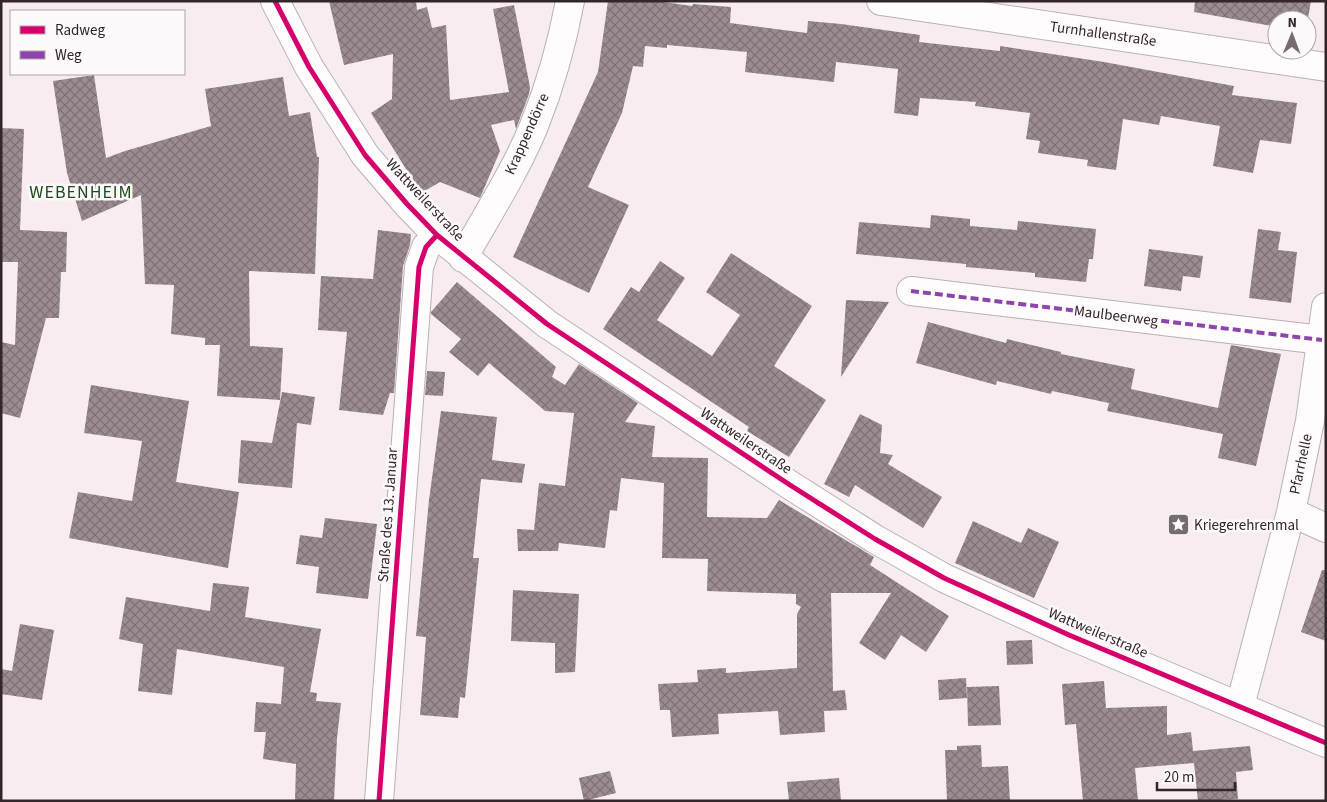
<svg xmlns="http://www.w3.org/2000/svg" width="1327" height="802" font-family="'Source Sans 3',sans-serif">
<style>
.building{fill:url(#building-cross-hatch)}
.lines{fill:none;stroke-linecap:round;stroke-linejoin:round}
.minor-casing{stroke:#bab1b4;stroke-width:30}
.minor{stroke:#fefcfd;stroke-width:28}
.quiet{stroke:#8e44ad;stroke-width:4;stroke-dasharray:8 4;stroke-linecap:butt}
.cycleway-casing{stroke:#fef9fb;stroke-width:8}
.cycleway{stroke:#d6006c;stroke-width:5}
.labels{text-anchor:middle;dominant-baseline:central;stroke-width:5;stroke-linejoin:round;paint-order:stroke}
.street-label{font-size:15px;fill:#31272b;stroke:#fef9fb}
.poi-label{font-size:15px;fill:#31272b;stroke:#fef9fb;text-anchor:start}
.quarter-label{font-size:18px;letter-spacing:1px;fill:#1a4e18;stroke:#fef9fb}
</style>
<defs>
<pattern id="building-cross-hatch" width="8" height="8" patternUnits="userSpaceOnUse" patternTransform="scale(1.25)"><rect width="8" height="8" fill="#9b8c92"/><path d="M0 0l8 8M0 8l8-8" fill="none" stroke="#7f7277"/></pattern>
</defs>
<rect width="100%" height="100%" fill="#f7ecf0"/>
<!-- building -->
<path class="building" d="M 329,1 L 416,1 L 417,10 L 427,7 L 432,28 L 446,25 L 450,100 L 509,92 L 493,9 L 514,5 L 530,87 L 529,94 L 516,129 L 514,120 L 491,125 L 500,151 L 480,198 L 440,182 L 421,193 L 371,113 L 392,99 L 393,54 L 344,65 Z
M 608,1 L 656,1 L 692,6 L 693,4 L 731,7 L 730,23 L 807,33 L 808,21 L 841,24 L 920,35 L 919,42 L 1000,51 L 1000,46 L 1104,62 L 1234,86 L 1232,95 L 1297,103 L 1291,144 L 1260,140 L 1253,173 L 1213,166 L 1220,126 L 1161,116 L 1159,125 L 1123,119 L 1116,170 L 1087,166 L 1088,160 L 1038,153 L 1040,141 L 1026,139 L 1030,113 L 975,106 L 976,102 L 920,98 L 918,116 L 894,113 L 898,69 L 836,62 L 834,82 L 745,72 L 747,52 L 667,45 L 667,48 L 645,46 L 643,67 L 633,66 L 622,113 L 588,187 L 629,205 L 589,293 L 513,257 L 598,72 Z
M 1195,1 L 1311,1 L 1307,24 L 1307,20 L 1277,20 L 1277,27 L 1194,12 Z
M 94,75 L 106,158 L 125,151 L 211,126 L 205,89 L 283,77 L 289,116 L 310,112 L 317,157 L 319,157 L 315,274 L 249,271 L 250,346 L 283,348 L 280,400 L 217,396 L 220,345 L 205,345 L 205,338 L 171,334 L 174,285 L 145,284 L 141,195 L 82,221 L 67,173 L 53,81 Z
M 1,128 L 24,129 L 20,230 L 67,232 L 66,272 L 61,272 L 59,318 L 46,318 L 20,418 L 1,413 L 1,342 L 15,345 L 18,262 L 1,262 Z
M 931,215 L 970,219 L 970,226 L 1017,230 L 1018,221 L 1096,229 L 1093,259 L 1089,259 L 1086,282 L 1035,277 L 1035,273 L 966,267 L 966,264 L 856,254 L 859,222 L 930,228 Z
M 1258,229 L 1281,232 L 1278,250 L 1297,252 L 1291,303 L 1249,298 Z
M 378,230 L 411,234 L 410,245 L 403,266 L 394,393 L 390,393 L 383,415 L 339,410 L 347,332 L 318,330 L 321,276 L 373,279 Z
M 1149,249 L 1203,256 L 1200,278 L 1183,276 L 1181,291 L 1144,286 Z
M 731,253 L 812,306 L 774,366 L 826,400 L 789,457 L 747,431 L 749,427 L 603,329 L 631,287 L 639,292 L 660,261 L 685,278 L 657,320 L 712,356 L 740,315 L 706,292 Z
M 457,282 L 556,367 L 552,377 L 565,385 L 579,364 L 638,403 L 625,422 L 655,426 L 652,457 L 708,458 L 707,517 L 767,518 L 779,500 L 874,557 L 870,565 L 949,616 L 926,652 L 901,635 L 885,660 L 859,643 L 891,593 L 831,593 L 833,691 L 845,690 L 847,710 L 824,711 L 825,732 L 780,735 L 778,711 L 718,714 L 719,734 L 672,737 L 670,710 L 660,710 L 658,684 L 698,682 L 697,670 L 726,668 L 726,673 L 797,668 L 797,614 L 801,607 L 796,604 L 796,594 L 707,591 L 708,559 L 662,558 L 664,483 L 621,478 L 617,511 L 610,510 L 605,548 L 559,543 L 558,551 L 518,551 L 517,529 L 534,530 L 539,483 L 565,486 L 574,413 L 545,411 L 489,363 L 478,376 L 449,352 L 461,339 L 431,314 L 431,312 Z
M 846,300 L 889,302 L 841,377 Z
M 928,322 L 1006,343 L 1007,339 L 1061,352 L 1061,354 L 1135,369 L 1131,389 L 1218,408 L 1231,345 L 1281,354 L 1256,466 L 1218,458 L 1223,434 L 1107,411 L 1109,403 L 1052,391 L 1051,394 L 997,381 L 996,385 L 916,363 Z
M 427,371 L 445,372 L 443,396 L 425,395 Z
M 91,385 L 189,401 L 176,482 L 239,492 L 228,568 L 69,538 L 78,492 L 132,501 L 142,441 L 84,433 Z
M 282,392 L 315,397 L 311,425 L 297,423 L 292,488 L 238,483 L 241,440 L 272,443 Z
M 441,411 L 497,417 L 492,460 L 525,464 L 522,483 L 481,479 L 473,558 L 479,558 L 465,698 L 460,697 L 458,718 L 420,715 L 426,637 L 416,636 L 429,500 Z
M 860,414 L 882,425 L 880,453 L 893,455 L 888,464 L 942,497 L 923,528 L 855,485 L 849,497 L 824,484 Z
M 325,518 L 377,524 L 368,599 L 316,593 L 319,567 L 296,564 L 300,535 L 322,538 Z
M 973,521 L 1021,543 L 1028,528 L 1059,542 L 1034,598 L 955,563 Z
M 1322,570 L 1326,570 L 1326,641 L 1301,632 Z
M 213,583 L 249,587 L 245,617 L 321,629 L 310,692 L 317,693 L 316,701 L 341,703 L 337,738 L 334,801 L 295,801 L 296,764 L 263,759 L 266,732 L 254,732 L 256,702 L 281,704 L 284,667 L 177,649 L 172,695 L 138,691 L 143,644 L 119,639 L 126,597 L 210,611 Z
M 513,590 L 579,594 L 575,672 L 555,673 L 555,643 L 511,641 Z
M 20,624 L 54,630 L 42,700 L 1,694 L 1,669 L 12,671 Z
M 1032,640 L 1033,664 L 1007,665 L 1006,641 Z
M 966,678 L 967,698 L 939,700 L 938,680 Z
M 1104,681 L 1106,708 L 1167,706 L 1167,735 L 1191,732 L 1193,751 L 1250,746 L 1253,770 L 1236,772 L 1238,799 L 1198,801 L 1194,763 L 1135,768 L 1138,801 L 1083,801 L 1076,724 L 1065,725 L 1062,684 Z
M 999,686 L 1001,725 L 968,726 L 967,687 Z
M 981,745 L 982,767 L 1008,766 L 1010,801 L 947,801 L 945,750 L 957,750 L 957,746 Z
M 610,771 L 616,793 L 584,801 L 579,778 Z
M 839,778 L 841,801 L 789,801 L 787,782 Z"/>
<g class="lines">
<defs>
<path id="minor" d="M 275,1 L 309,67 L 365,155 L 407,204 L 437,235 L 547,324 L 790,485 L 875,539 L 944,578 L 1069,635 L 1326,743
M 881,1 L 1326,67
M 463,258 C 487,215 515,172 534,126 C 550,86 562,44 570,1
M 911,291 L 1322,340
M 1291,512 L 1326,528
M 1240,706 L 1291,512 L 1310,421 L 1326,307
M 379,801 L 419,267 L 426,247 L 437,235"/>
</defs>
<!-- minor casing -->
<use href="#minor" class="minor-casing"/>
<!-- minor -->
<use href="#minor" class="minor"/>
<!-- quiet -->
<path class="quiet" d="M 911,291 L 1322,340"/>
<defs>
<path id="cycleway" d="M 275,1 L 309,67 L 365,155 L 407,204 L 437,235 L 547,324 L 790,485 L 875,539 L 944,578 L 1069,635 L 1326,743
M 379,801 L 419,267 L 426,247 L 437,235"/>
</defs>
<!-- cycleway casing -->
<use href="#cycleway" class="cycleway-casing"/>
<!-- cycleway -->
<use href="#cycleway" class="cycleway"/>
</g>
<!-- icons -->
<defs>
<symbol id="sight-square" viewBox="-11 -11 22 22"><rect x="-9" y="-9" width="18" height="18" rx="4" fill="#766c70" stroke="#fef9fb"/><path d="M0-6L1.8-2.2L6-1.7L2.9 1.2L3.7 5.4L0 3.3L-3.7 5.4L-2.9 1.2L-6-1.7L-1.8-2.2Z" fill="#fff"/></symbol>
</defs>
<g fill-rule="evenodd">
<use href="#sight-square" x="1166" y="512" width="25" height="25"/>
</g>
<g class="labels">
<!-- street labels -->
<g class="street-label">
<text transform="translate(1103 34) rotate(8)">Turnhallenstraße</text>
<text transform="translate(527 134) rotate(-66)">Krappendörre</text>
<text transform="translate(425 200) rotate(47)">Wattweilerstraße</text>
<text transform="translate(1116 316) rotate(7)">Maulbeerweg</text>
<text transform="translate(746 441) rotate(34)">Wattweilerstraße</text>
<text transform="translate(1301 464) rotate(-78)">Pfarrhelle</text>
<text transform="translate(388 515) rotate(-86)">Straße des 13. Januar</text>
<text transform="translate(1098 633) rotate(23)">Wattweilerstraße</text>
</g>
<!-- poi labels -->
<g class="poi-label">
<text x="1194" y="525">Kriegerehrenmal</text>
</g>
<!-- quarter labels -->
<g class="quarter-label">
<text x="81" y="192">WEBENHEIM</text>
</g>
</g>
<!-- border -->
<rect width="1327" height="802" fill="none" stroke="#31272b" stroke-width="5"/>
<!-- legend -->
<rect x="10" y="10" width="175" height="65" fill="#fef9fb" stroke="#aca5a8"/>
<rect x="20" y="26" width="25" height="8" fill="#d6006c" stroke="#aca5a8"/>
<text x="55" y="35" font-size="15" fill="#31272b">Radweg</text>
<rect x="20" y="51" width="25" height="8" fill="#8e44ad" stroke="#aca5a8"/>
<text x="55" y="60" font-size="15" fill="#31272b">Weg</text>
<!-- north arrow -->
<g transform="translate(1292 35) rotate(1)"><circle r="24" fill="#fef9fb" stroke="#aca5a8"/>
<path d="M0-4L9 19L0 12L-9 19Z" fill="#766c70"/>
<text y="-8" font-size="14" font-weight="bold" text-anchor="middle" fill="#31272b">N</text>
</g>
<!-- scale -->
<path d="M1157 782v8h78v-8" fill="none" stroke="#31272b" stroke-width="2.5"/>
<text x="1164" y="782" font-size="15" fill="#31272b" stroke="#fef9fb" stroke-width="4" paint-order="stroke">20 m</text>
</svg>
